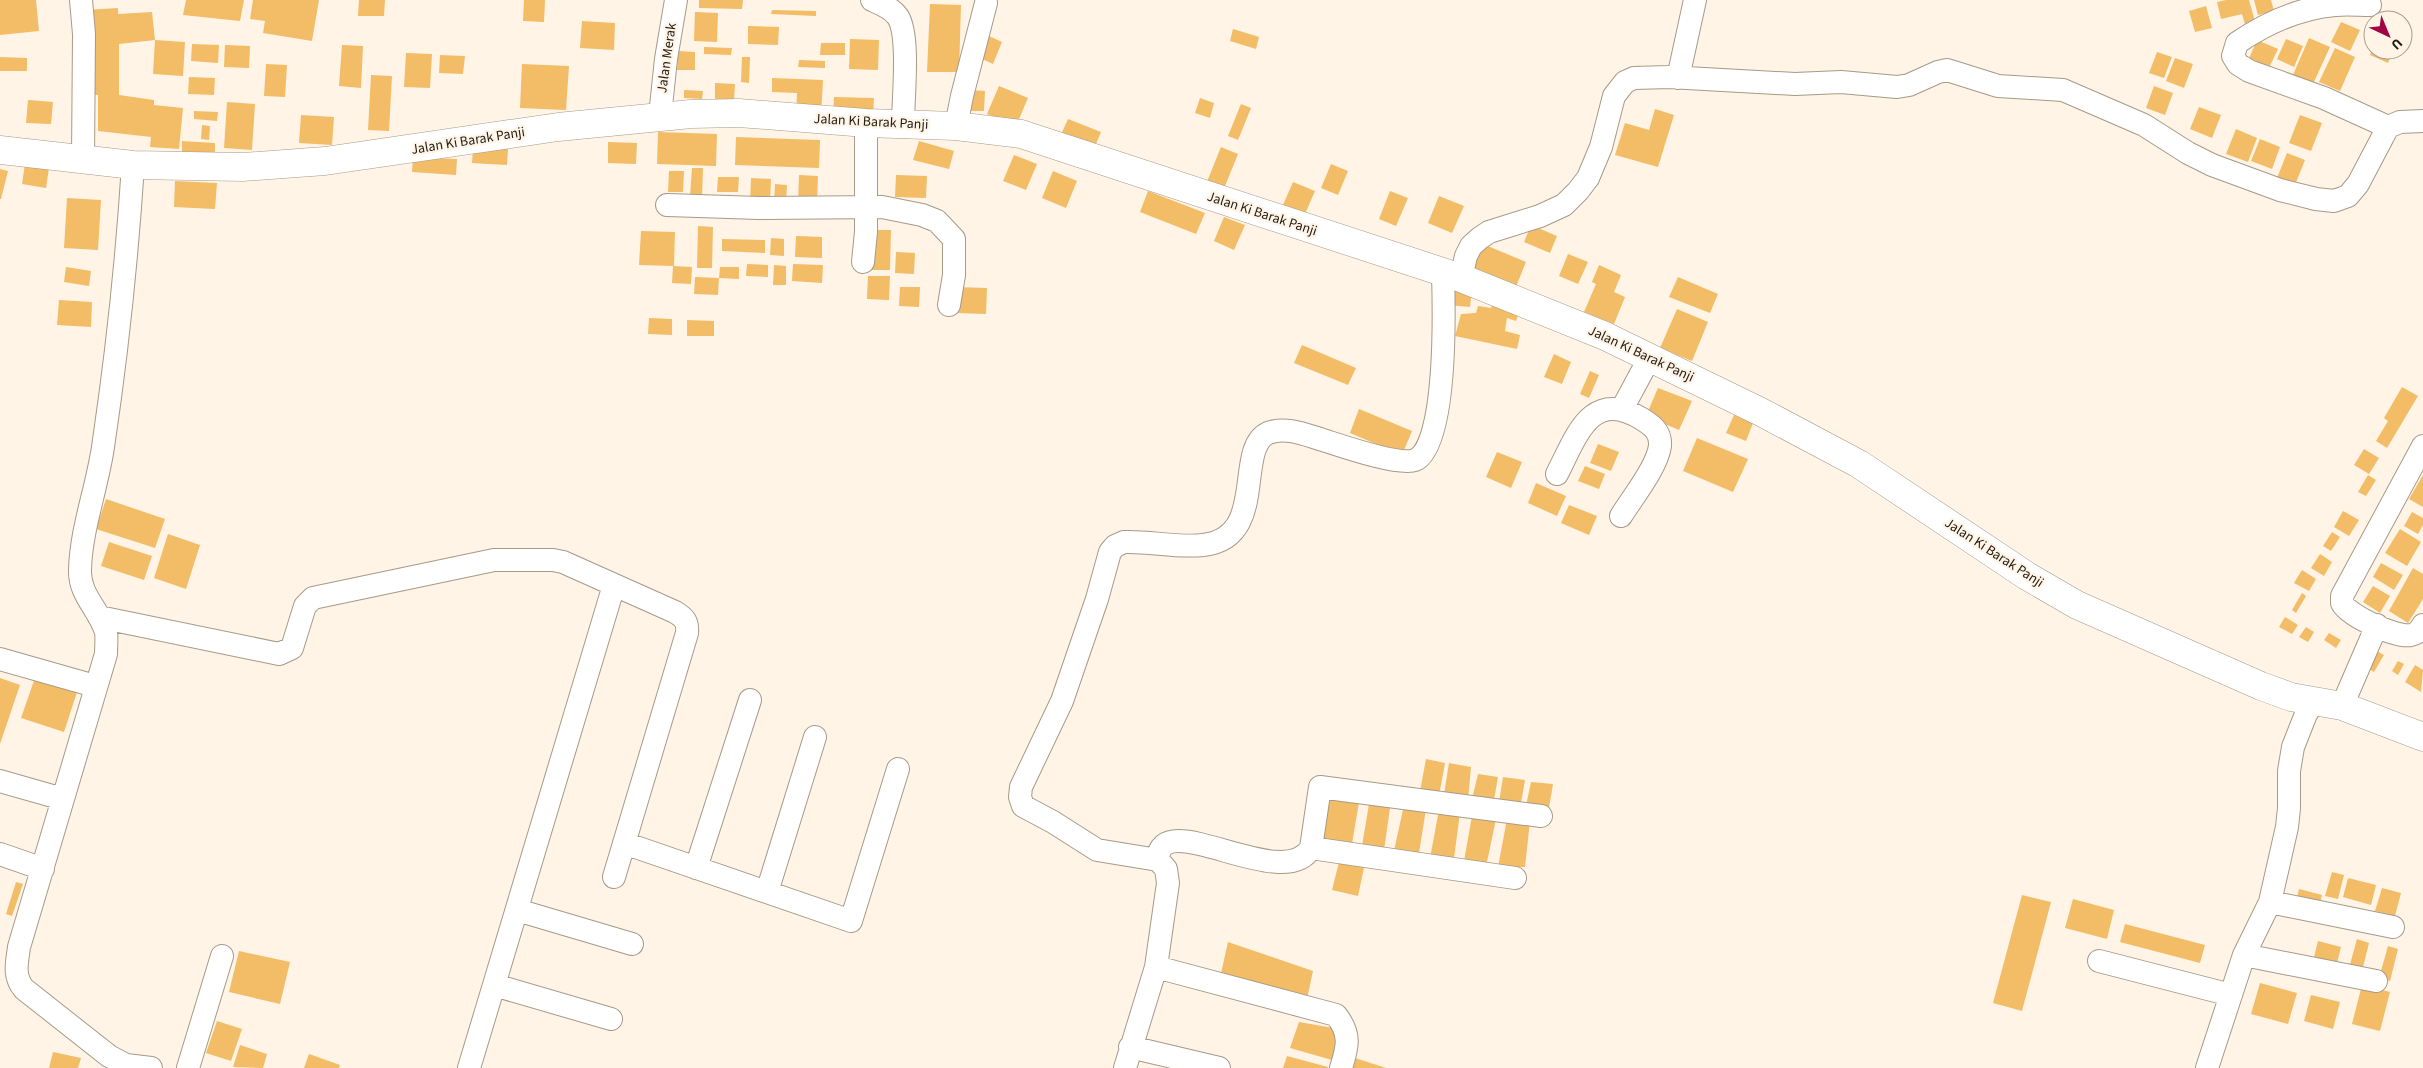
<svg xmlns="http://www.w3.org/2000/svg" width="2423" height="1068" font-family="'Source Sans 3',sans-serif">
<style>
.building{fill:#f2bd66}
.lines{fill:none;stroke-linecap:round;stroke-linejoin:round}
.minor-casing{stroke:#a69a88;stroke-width:24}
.tertiary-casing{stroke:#a69a88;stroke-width:29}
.minor{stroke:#fff;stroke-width:22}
.tertiary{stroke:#fff;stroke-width:28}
.labels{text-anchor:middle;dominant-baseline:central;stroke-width:4.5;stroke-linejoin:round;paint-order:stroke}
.street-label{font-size:14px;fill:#211c15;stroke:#fff4e5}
</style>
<rect width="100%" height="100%" fill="#fff4e5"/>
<!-- building -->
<path class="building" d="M 0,0 L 36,0 L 39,31 L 0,35 Z
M 186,0 L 244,0 L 240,21 L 183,15 Z
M 253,0 L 319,0 L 312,41 L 263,33 L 265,21 L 250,19 Z
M 359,0 L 385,0 L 384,16 L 358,16 Z
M 524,0 L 545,0 L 544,22 L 523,21 Z
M 699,0 L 743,0 L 742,9 L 699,8 Z
M 2226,0 L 2249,0 L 2256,25 L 2246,28 L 2242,14 L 2221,19 L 2217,2 Z
M 2254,0 L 2271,0 L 2274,11 L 2258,15 Z
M 930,4 L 961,5 L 959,72 L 927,72 Z
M 2206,6 L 2212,28 L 2195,32 L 2189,11 Z
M 118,8 L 118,14 L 152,12 L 155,40 L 119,44 L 119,95 L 154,100 L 154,105 L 183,108 L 179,149 L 150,147 L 151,137 L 98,131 L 98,95 L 88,95 L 85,10 Z
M 772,10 L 816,11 L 816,16 L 771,14 Z
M 695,12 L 718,13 L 717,42 L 694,41 Z
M 582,21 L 615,23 L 614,50 L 580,48 Z
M 2341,22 L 2360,30 L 2350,51 L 2331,42 Z
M 748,26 L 779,27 L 778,45 L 748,44 Z
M 1233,29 L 1259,37 L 1256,49 L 1230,41 Z
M 989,36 L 1002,42 L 993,64 L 980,58 Z
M 2309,38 L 2330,47 L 2313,84 L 2293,75 Z
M 850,39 L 879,40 L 878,70 L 849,69 Z
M 2286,39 L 2303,46 L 2294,67 L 2277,59 Z
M 155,40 L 185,42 L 183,76 L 153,74 Z
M 2257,40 L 2278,49 L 2268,70 L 2248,61 Z
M 821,43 L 845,43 L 845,55 L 820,55 Z
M 192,44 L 219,45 L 218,63 L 191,61 Z
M 225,45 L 250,46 L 249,68 L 224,67 Z
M 342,45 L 363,46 L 361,88 L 339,86 Z
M 704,47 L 732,48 L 731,55 L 704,54 Z
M 2335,48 L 2355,57 L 2340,91 L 2319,82 Z
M 2372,50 L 2393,50 L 2388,63 L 2370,55 Z
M 678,51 L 695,52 L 695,70 L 677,70 Z
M 2157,52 L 2172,57 L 2164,78 L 2149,73 Z
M 406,53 L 432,54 L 430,88 L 404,87 Z
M 440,55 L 465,56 L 463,74 L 439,73 Z
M 0,57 L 27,58 L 27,71 L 0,71 Z
M 742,57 L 750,57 L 749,83 L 741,82 Z
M 2175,58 L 2193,64 L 2184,88 L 2166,81 Z
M 799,60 L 825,61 L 825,68 L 798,67 Z
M 266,64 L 287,65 L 285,97 L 264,96 Z
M 522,64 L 569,66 L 566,110 L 520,108 Z
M 371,75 L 392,76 L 389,131 L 368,130 Z
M 189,77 L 215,78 L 214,95 L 188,94 Z
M 772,78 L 823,80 L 821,116 L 796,115 L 797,93 L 772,92 Z
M 715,83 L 735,84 L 734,100 L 715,100 Z
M 999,86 L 1028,98 L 1016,126 L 987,114 Z
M 2154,86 L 2173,93 L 2165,115 L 2146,108 Z
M 684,90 L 703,91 L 702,99 L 684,98 Z
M 971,90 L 985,91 L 984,111 L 971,111 Z
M 834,97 L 874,98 L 873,116 L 833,116 Z
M 1200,98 L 1214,103 L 1210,118 L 1195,113 Z
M 28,100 L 53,102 L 51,124 L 26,123 Z
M 227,102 L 255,104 L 252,150 L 224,148 Z
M 1241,104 L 1251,108 L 1238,140 L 1228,136 Z
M 2199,107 L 2221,115 L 2212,138 L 2190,129 Z
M 1655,109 L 1674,115 L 1658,167 L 1615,155 L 1625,123 L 1649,130 Z
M 194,111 L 218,112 L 217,121 L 194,119 Z
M 301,115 L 334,117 L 332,145 L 299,143 Z
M 2300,115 L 2322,123 L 2311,151 L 2289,143 Z
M 1068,119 L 1101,132 L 1093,151 L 1060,137 Z
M 202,125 L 210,126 L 209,140 L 201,139 Z
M 2236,129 L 2257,138 L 2248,162 L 2226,154 Z
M 658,132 L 717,134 L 716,166 L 657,164 Z
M 736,137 L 820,140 L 819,168 L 735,165 Z
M 2260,139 L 2280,147 L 2272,169 L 2251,161 Z
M 182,141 L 215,143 L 215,154 L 182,153 Z
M 919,141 L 954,151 L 949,169 L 913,160 Z
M 608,142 L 637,143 L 636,164 L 608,163 Z
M 473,147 L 508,149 L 507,165 L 472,163 Z
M 1221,147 L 1238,154 L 1221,196 L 1204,189 Z
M 2287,153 L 2305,160 L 2295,185 L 2277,178 Z
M 1014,155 L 1037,164 L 1026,190 L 1003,181 Z
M 413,157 L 457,159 L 456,175 L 412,172 Z
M 25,164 L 49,168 L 46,188 L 22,184 Z
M 1331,164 L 1348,171 L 1338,195 L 1321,188 Z
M 692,168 L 703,168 L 702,197 L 690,196 Z
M 0,169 L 8,171 L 1,199 L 0,199 Z
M 669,171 L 684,171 L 683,192 L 668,192 Z
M 1053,171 L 1077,181 L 1066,208 L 1042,198 Z
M 799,175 L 818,176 L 817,202 L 798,202 Z
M 896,175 L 927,176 L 926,198 L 895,197 Z
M 718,177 L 739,177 L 738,192 L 717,192 Z
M 751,178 L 771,179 L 770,204 L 750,203 Z
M 175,181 L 217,183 L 215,209 L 174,207 Z
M 1293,182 L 1315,191 L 1305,214 L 1283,205 Z
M 775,184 L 787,185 L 786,203 L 774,202 Z
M 1148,191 L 1205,213 L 1196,234 L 1140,212 Z
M 1390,191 L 1408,198 L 1396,226 L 1379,219 Z
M 1439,196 L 1464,206 L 1452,233 L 1428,223 Z
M 67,198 L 101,200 L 98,250 L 64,248 Z
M 1224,217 L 1245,225 L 1234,250 L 1214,241 Z
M 1531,225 L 1557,236 L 1550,253 L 1524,242 Z
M 698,226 L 713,227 L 712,268 L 697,268 Z
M 872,230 L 891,230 L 890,270 L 871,270 Z
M 641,231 L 675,232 L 674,266 L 639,265 Z
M 796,236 L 822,237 L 822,258 L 795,257 Z
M 771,238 L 784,239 L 784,256 L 770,255 Z
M 722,239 L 765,240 L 765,253 L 722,251 Z
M 1483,244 L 1526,262 L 1515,289 L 1472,271 Z
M 896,252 L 915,253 L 914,274 L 895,273 Z
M 1568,254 L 1588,262 L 1578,284 L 1559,276 Z
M 747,264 L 768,265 L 768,277 L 746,276 Z
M 793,264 L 823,265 L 822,283 L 792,281 Z
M 774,265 L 786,266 L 786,285 L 773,285 Z
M 1599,265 L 1621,275 L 1614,292 L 1625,297 L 1614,324 L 1584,312 L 1596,284 L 1592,282 Z
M 673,266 L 692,267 L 691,284 L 672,283 Z
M 66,267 L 91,271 L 89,286 L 64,282 Z
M 720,267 L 739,267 L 739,279 L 719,278 Z
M 868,276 L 890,276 L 889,300 L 867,299 Z
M 695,277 L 719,278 L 718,295 L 694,294 Z
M 1678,277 L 1718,294 L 1710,313 L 1669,297 Z
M 1450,281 L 1472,289 L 1470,307 L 1448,305 Z
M 900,287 L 920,287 L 919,307 L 899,306 Z
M 957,287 L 987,288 L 986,314 L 956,313 Z
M 1495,298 L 1521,307 L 1516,321 L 1507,318 L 1505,331 L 1520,335 L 1517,349 L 1455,336 L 1461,314 L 1476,313 L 1478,306 L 1491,308 Z
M 59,300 L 92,302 L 91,327 L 57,325 Z
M 1677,309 L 1708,322 L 1692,361 L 1660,348 Z
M 649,318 L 672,319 L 672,335 L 648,334 Z
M 687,320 L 714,321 L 714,336 L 687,336 Z
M 1302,345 L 1356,368 L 1348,385 L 1294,363 Z
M 1554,354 L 1571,362 L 1562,384 L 1544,377 Z
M 1590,371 L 1599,375 L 1589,398 L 1580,394 Z
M 2402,387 L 2418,396 L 2387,448 L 2376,441 L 2388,421 L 2384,418 Z
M 1658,388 L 1692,401 L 1679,430 L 1646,416 Z
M 1359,409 L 1412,431 L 1402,455 L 1350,433 Z
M 1734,415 L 1753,423 L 1746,441 L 1726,433 Z
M 1697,438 L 1748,459 L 1733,492 L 1683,471 Z
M 1598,444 L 1619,452 L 1611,471 L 1590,463 Z
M 2364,449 L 2379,458 L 2369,474 L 2354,465 Z
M 1497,452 L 1522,462 L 1511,488 L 1486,477 Z
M 1585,466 L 1605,474 L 1599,489 L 1578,481 Z
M 2368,475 L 2376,480 L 2366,496 L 2358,492 Z
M 2423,475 L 2423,507 L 2409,499 Z
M 1536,483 L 1566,496 L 1557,516 L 1528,503 Z
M 106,499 L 165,519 L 155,548 L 96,529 Z
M 1569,505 L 1597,516 L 1589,535 L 1561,523 Z
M 2343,511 L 2359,520 L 2349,536 L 2334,527 Z
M 2412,512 L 2423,518 L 2423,525 L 2418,534 L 2404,526 Z
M 2400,529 L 2421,542 L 2407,566 L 2385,553 Z
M 2332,532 L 2340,537 L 2331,551 L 2323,546 Z
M 168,534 L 200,545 L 186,589 L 154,578 Z
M 109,542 L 152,556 L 144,580 L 101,566 Z
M 2320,554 L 2332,562 L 2324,576 L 2311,568 Z
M 2381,563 L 2403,575 L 2394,590 L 2373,577 Z
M 2413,568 L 2423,574 L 2423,599 L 2408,623 L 2389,611 Z
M 2302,570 L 2316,579 L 2309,591 L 2294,583 Z
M 2373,586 L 2390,596 L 2380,613 L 2363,602 Z
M 2302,593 L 2306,596 L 2296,613 L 2292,610 Z
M 2285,617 L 2298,625 L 2292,634 L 2279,627 Z
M 2306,627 L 2314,632 L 2308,642 L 2299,637 Z
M 2329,633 L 2341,640 L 2336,648 L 2324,640 Z
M 2372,648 L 2384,655 L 2374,672 L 2362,665 Z
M 2398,661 L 2404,664 L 2398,675 L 2392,671 Z
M 2415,665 L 2423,670 L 2421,692 L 2405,682 Z
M 37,672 L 79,686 L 64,732 L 21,718 Z
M 0,678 L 20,685 L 0,744 Z
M 1426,759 L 1445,763 L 1439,796 L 1419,797 Z
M 1449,763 L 1471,767 L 1468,800 L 1443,800 Z
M 1478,774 L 1498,777 L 1494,800 L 1472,799 Z
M 1503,777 L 1525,780 L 1521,803 L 1499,802 Z
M 1531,782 L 1553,784 L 1549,808 L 1526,806 Z
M 1326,792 L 1360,796 L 1352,844 L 1319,840 Z
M 1370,798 L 1391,801 L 1384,850 L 1362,846 Z
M 1404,805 L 1426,809 L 1419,853 L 1394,851 Z
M 1439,810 L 1460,813 L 1454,858 L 1430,858 Z
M 1472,816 L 1496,819 L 1487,862 L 1464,861 Z
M 1507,819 L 1530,821 L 1525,867 L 1498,867 Z
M 1340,858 L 1365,863 L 1358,896 L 1332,890 Z
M 2332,872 L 2344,875 L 2338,899 L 2325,896 Z
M 2348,878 L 2376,885 L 2371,905 L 2343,897 Z
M 16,882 L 23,884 L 12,916 L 6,914 Z
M 2382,888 L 2401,893 L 2395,916 L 2375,911 Z
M 2299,889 L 2322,895 L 2320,903 L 2297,897 Z
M 2022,895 L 2051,902 L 2022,1011 L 1993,1003 Z
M 2073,899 L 2114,910 L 2107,939 L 2065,928 Z
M 2125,924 L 2205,945 L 2200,963 L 2120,942 Z
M 2357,939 L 2369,943 L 2362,971 L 2349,968 Z
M 2318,941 L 2341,947 L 2337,963 L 2314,957 Z
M 1228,942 L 1313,971 L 1307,999 L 1220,978 Z
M 2388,946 L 2398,949 L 2390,981 L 2379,978 Z
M 239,951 L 290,962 L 280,1004 L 229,992 Z
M 2260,983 L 2297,993 L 2288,1024 L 2251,1014 Z
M 2362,985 L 2390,992 L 2380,1031 L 2352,1024 Z
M 2311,995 L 2340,1002 L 2333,1029 L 2304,1021 Z
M 217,1021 L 242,1029 L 231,1061 L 206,1053 Z
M 1299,1022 L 1339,1029 L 1332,1060 L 1290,1048 Z
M 240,1045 L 267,1054 L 263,1068 L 233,1067 Z
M 53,1052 L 81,1058 L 78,1068 L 49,1068 Z
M 309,1054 L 340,1065 L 339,1068 L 304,1068 Z
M 1287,1056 L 1328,1067 L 1328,1068 L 1283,1068 Z
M 1352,1057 L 1386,1068 L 1349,1068 Z"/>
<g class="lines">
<defs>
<path id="minor" d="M 81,0 L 84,34 L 83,158
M 872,0 C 881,4 892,8 898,17 C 910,36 903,99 903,124
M 2370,5 C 2359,5 2346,4 2335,5 C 2300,8 2265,24 2237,43 L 2233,56 L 2238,64 L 2249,71 L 2324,98 L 2388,127 L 2400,122 L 2423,121
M 1678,78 L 1695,0
M 660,116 L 666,59 L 676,0
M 956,126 L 962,96 L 986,3
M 133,165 C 127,259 117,353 103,447 C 97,488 81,529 80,570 C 79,595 99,609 106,632 C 107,638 106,647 106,654 L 19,947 C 17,963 13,976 24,989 L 109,1056 L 126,1065 L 151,1068
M 667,205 L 759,208 L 882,207 L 922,215 L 937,221 L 954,239 L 954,275 L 949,305
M 863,262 L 866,232 L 866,123
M 1461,278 L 1466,256 L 1471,246 L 1480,238 L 1489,232 L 1540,216 L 1564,205 L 1578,191 L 1588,178 L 1601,147 L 1614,96 L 1625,82 L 1634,78 L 1669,77 L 1795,84 L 1841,82 L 1897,87 L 1909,85 L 1938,72 L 1947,70 L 1998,86 L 2063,90 L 2144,125 L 2188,153 L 2212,165 L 2280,190 L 2316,199 L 2334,201 L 2348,196 L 2358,184 L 2388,127
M 1622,409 L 1650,357
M 2423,446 L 2342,596 L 2342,603 C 2349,616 2396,638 2411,635 C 2417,634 2420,630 2423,625
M 1557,474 C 1577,435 1591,388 1642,419 C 1653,426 1661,432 1660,446 C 1657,467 1633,497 1621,516
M 99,617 L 279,654 L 292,648 L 305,606 L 313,598 L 494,560 L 553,560 L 563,562 L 675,612 C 685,618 688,622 687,633 L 614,877
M 0,659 L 95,686
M 2342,706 L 2377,625
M 0,781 L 63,799
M 624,843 L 851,921 L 898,769
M 1311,848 L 1515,878
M 0,854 L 43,869
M 1158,860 C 1159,804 1283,895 1311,848 L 1320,787 L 1541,816
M 696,868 L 750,700
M 767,892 L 815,737
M 2270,902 L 2393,927
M 517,910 L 632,944
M 2244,955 L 2376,981
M 2099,961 L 2231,995
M 1156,967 L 1336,1015 C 1351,1034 1348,1046 1341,1068
M 611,1019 L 494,985 L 614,585
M 1130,1047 L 1219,1068
M 188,1068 L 222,956
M 469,1068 L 494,985
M 1125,1068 L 1156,967 L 1168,883 L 1166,869 L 1158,860 L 1097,850 L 1053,822 L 1023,806 L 1020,797 L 1021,787 L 1062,701 L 1097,599 L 1110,552 L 1115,546 L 1124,542 C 1150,541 1177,548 1203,545 C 1269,538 1234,449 1268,433 C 1286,426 1306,435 1323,440 C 1342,446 1399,466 1415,460 C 1448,447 1444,306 1443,273
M 2207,1068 L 2244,955 L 2270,902 L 2287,827 L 2289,808 L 2289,771 L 2293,747 L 2306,714 L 2314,702"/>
<path id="tertiary" d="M 0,150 L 133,165 L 243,167 L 325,161 L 558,127 L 691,114 L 739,113 L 866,123 L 956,126 L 1021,134 L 1461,278 L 1605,336 L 1761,412 L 1859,464 L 2027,576 L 2077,605 L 2261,686 L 2291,697 L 2342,706 L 2423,737"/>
</defs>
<!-- minor casing -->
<use href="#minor" class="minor-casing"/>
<!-- tertiary casing -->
<use href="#tertiary" class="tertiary-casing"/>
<!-- minor -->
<use href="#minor" class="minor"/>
<!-- tertiary -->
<use href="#tertiary" class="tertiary"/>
</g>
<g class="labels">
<!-- street labels -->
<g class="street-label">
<text transform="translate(667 58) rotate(-82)">Jalan Merak</text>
<text transform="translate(871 122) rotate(3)">Jalan Ki Barak Panji</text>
<text transform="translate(468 141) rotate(-9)">Jalan Ki Barak Panji</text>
<text transform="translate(1262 214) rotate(18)">Jalan Ki Barak Panji</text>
<text transform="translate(1641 354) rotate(25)">Jalan Ki Barak Panji</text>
<text transform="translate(1994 553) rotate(33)">Jalan Ki Barak Panji</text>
</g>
</g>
<!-- north arrow -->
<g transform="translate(2388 35) rotate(136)"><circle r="24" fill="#fff4e5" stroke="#a69e92"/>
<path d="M0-4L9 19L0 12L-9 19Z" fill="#a00444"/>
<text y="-8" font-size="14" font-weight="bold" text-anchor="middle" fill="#211c15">U</text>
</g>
</svg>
